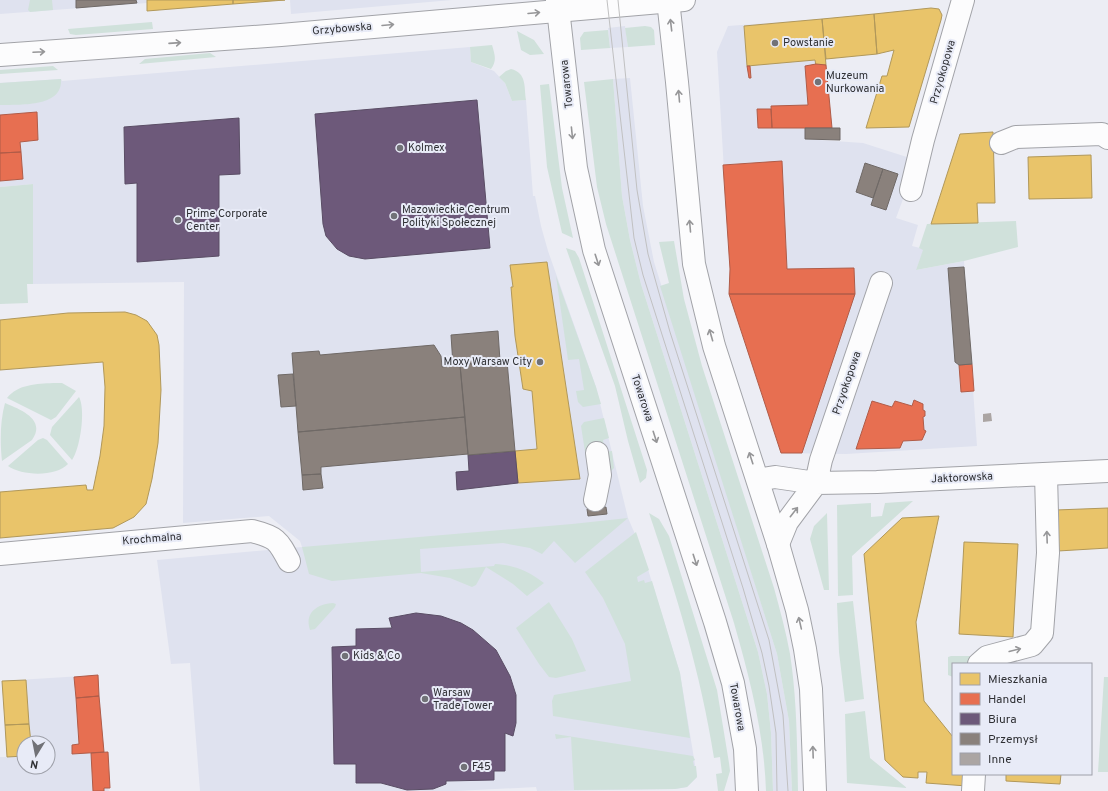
<svg xmlns="http://www.w3.org/2000/svg" width="1108" height="791" font-family="Overpass,sans-serif">
<style>
.built{fill:#dfe2ef;fill-rule:evenodd}
.green{fill:#d0e1db}
.homes{fill:#e9c46a;stroke:#b1985a}
.shops{fill:#e76f51;stroke:#b05c48}
.offices{fill:#6d597a;stroke:#5a4d65}
.industry{fill:#8a817c;stroke:#6f6966}
.building{fill:#aba5a3}
.lines{fill:none;stroke-linecap:round;stroke-linejoin:round}
.minor-casing{stroke:#a2a3a8;stroke-width:24}
.major-casing{stroke:#a2a3a8;stroke-width:24}
.minor{stroke:#fcfcfd;stroke-width:22}
.major{stroke:#fcfcfd;stroke-width:22}
.tram{stroke:#c0c0c1;stroke-width:1}
.oneway{stroke:#969698}
.poi-dot{fill:#717277;stroke:#e8ebf7;stroke-width:1.5}
.labels{text-anchor:middle;dominant-baseline:central;stroke-width:4;stroke-linejoin:round;paint-order:stroke}
.street-label{font-size:11px;fill:#2f3034;stroke:#e8ebf7}
.poi-label{font-size:11px;fill:#2f3034;stroke:#e8ebf7;text-anchor:start}
</style>
<rect width="100%" height="100%" fill="#ecedf4"/>
<!-- built -->
<path class="built" d="M 0,0 L 147,0 L 147,3 L 0,14 Z
M 290,0 L 452,0 L 291,14 Z
M 822,19 L 832,128 L 805,128 L 805,139 L 863,143 L 910,158 L 906,191 L 896,218 L 918,225 L 912,246 L 924,249 L 916,270 L 964,261 L 977,446 L 846,454 L 781,453 L 739,323 L 730,273 L 717,52 L 728,26 Z
M 625,26 L 628,47 L 610,48 L 608,28 Z
M 470,47 L 471,62 L 494,71 L 505,83 L 512,101 L 526,100 L 533,196 L 535,196 L 541,226 L 548,251 L 596,387 L 628,518 L 642,550 L 680,673 L 697,777 L 687,787 L 675,789 L 537,791 L 536,787 L 455,791 L 200,791 L 190,663 L 171,664 L 157,560 L 302,547 L 300,541 L 269,516 L 183,523 L 184,282 L 33,284 L 33,184 L 0,187 L 0,83 L 61,79 L 62,81 Z
M 630,78 L 643,206 L 654,262 L 777,654 L 789,721 L 792,791 L 773,791 L 771,733 L 767,694 L 758,652 L 641,284 L 630,240 L 622,196 L 613,79 Z
M 98,675 L 104,752 L 108,752 L 110,788 L 108,788 L 109,791 L 0,791 L 0,757 L 7,757 L 2,681 ZM 24,743 L 48,743 L 48,767 L 24,767 Z"/>
<!-- green -->
<path class="green" d="M 30,0 L 52,0 L 53,10 L 30,12 L 28,10 Z
M 152,22 L 153,29 L 76,35 L 70,34 L 68,29 Z
M 645,26 L 651,27 L 654,30 L 655,45 L 628,47 L 625,28 Z
M 608,30 L 610,48 L 581,50 L 580,38 L 584,32 Z
M 517,31 L 534,40 L 544,54 L 530,55 L 521,50 Z
M 492,45 C 495,55 497,61 491,69 L 471,62 L 470,47 Z
M 210,53 L 216,57 L 139,64 L 145,59 Z
M 53,66 L 58,70 L 0,74 L 0,70 Z
M 511,69 C 527,73 524,87 526,100 L 512,101 L 505,83 L 499,77 L 506,71 Z
M 61,79 C 63,108 19,104 0,105 L 0,83 Z
M 613,79 L 622,196 L 630,240 L 641,284 L 758,652 L 767,694 L 771,733 L 773,791 L 766,791 C 764,733 750,679 734,623 L 606,224 L 597,187 L 584,82 Z
M 549,84 L 562,188 L 573,238 L 562,233 L 547,167 L 540,85 Z
M 33,184 L 33,284 L 27,284 L 28,303 L 0,304 L 0,187 Z
M 1016,221 L 1018,247 L 964,261 L 916,270 L 923,250 L 919,248 L 927,224 Z
M 674,241 L 684,299 L 702,366 L 774,588 C 780,610 786,632 790,654 C 797,699 797,745 798,791 L 792,791 L 789,721 L 777,654 L 660,286 L 669,283 L 659,242 Z
M 566,248 L 575,251 L 579,258 L 647,470 L 646,478 L 640,483 L 628,441 L 615,386 Z
M 556,276 L 596,387 L 601,404 L 583,407 L 578,402 L 576,391 L 584,390 L 579,359 L 568,360 Z
M 53,383 L 62,383 L 76,391 L 56,417 L 51,420 L 7,398 C 18,384 37,384 53,383 Z
M 79,397 C 86,410 80,449 72,460 L 50,435 L 52,427 Z
M 5,403 C 19,409 47,419 32,440 L 2,461 C 0,443 0,421 5,403 Z
M 604,418 L 609,438 L 603,440 L 605,452 L 612,451 L 614,468 L 607,475 L 589,478 L 581,426 L 584,422 Z
M 43,438 L 47,440 L 68,464 C 56,477 22,476 8,466 L 38,440 Z
M 913,501 L 852,556 L 853,595 L 838,596 L 837,505 L 871,503 L 871,517 L 882,516 L 885,503 Z
M 649,513 L 659,519 L 669,536 L 717,690 L 729,763 L 730,771 L 724,791 L 718,791 L 716,774 L 722,773 L 720,757 L 714,758 C 701,674 676,593 649,513 Z
M 827,513 L 829,590 L 824,590 L 810,539 L 814,526 Z
M 628,518 L 575,563 L 554,541 L 542,554 L 530,548 L 503,543 L 420,549 L 421,572 L 494,566 L 495,564 C 514,565 528,571 544,583 L 527,596 L 513,584 L 486,567 L 476,585 L 472,587 L 450,578 L 421,573 L 332,581 L 309,574 L 302,547 L 572,524 Z
M 636,532 L 649,570 L 637,577 L 638,582 L 644,580 L 645,583 L 652,581 L 680,673 L 690,738 L 553,716 L 552,701 L 554,695 L 631,681 L 625,644 L 603,598 L 585,572 Z
M 853,601 L 864,699 L 845,702 L 839,652 L 837,603 Z
M 549,602 L 572,639 L 586,671 L 556,678 L 549,677 L 539,664 L 516,628 Z
M 333,603 L 336,604 L 335,607 L 315,629 L 310,630 C 304,612 318,604 333,603 Z
M 951,656 L 976,656 L 970,664 L 953,664 L 953,677 L 948,675 L 948,657 Z
M 1104,677 L 1108,677 L 1108,772 L 1098,772 Z
M 865,711 L 870,758 L 907,788 L 847,783 L 845,714 Z
M 555,734 L 693,756 L 695,760 L 693,761 L 694,766 L 696,766 L 697,777 L 687,787 L 675,789 L 574,790 L 571,737 L 556,739 Z"/>
<!-- homes -->
<path class="homes" d="M 147,0 L 233,0 L 233,4 L 147,11 Z
M 233,0 L 285,0 L 233,4 Z
M 931,8 L 939,9 L 942,15 L 941,20 L 909,127 L 866,128 L 882,76 L 887,76 L 894,50 L 877,54 L 874,14 Z
M 874,14 L 877,54 L 826,59 L 822,19 Z
M 822,19 L 826,65 L 816,66 L 815,60 L 747,66 L 744,26 Z
M 993,132 L 995,203 L 977,203 L 978,223 L 931,224 L 960,134 Z
M 1091,155 L 1092,198 L 1029,199 L 1028,157 Z
M 547,262 L 580,479 L 518,483 L 515,451 L 537,449 L 532,391 L 523,389 L 515,336 L 511,287 L 513,287 L 510,265 Z
M 125,312 L 136,315 L 147,321 L 157,335 L 159,345 L 161,390 L 158,443 L 152,479 L 146,504 L 134,517 L 113,528 L 0,538 L 0,492 L 86,485 L 87,490 L 93,490 L 100,456 L 104,426 L 105,387 L 103,362 L 0,370 L 0,320 L 68,313 Z
M 1108,508 L 1108,548 L 1058,551 L 1056,510 Z
M 939,516 L 916,622 L 924,701 L 953,737 L 953,774 L 968,774 L 967,786 L 926,783 L 927,772 L 918,772 L 918,778 L 903,777 L 885,760 L 864,554 L 902,518 Z
M 964,542 L 1018,544 L 1013,637 L 959,634 Z
M 26,680 L 29,724 L 5,725 L 2,681 Z
M 29,724 L 31,743 L 24,743 L 24,756 L 7,757 L 5,725 Z
M 1006,774 L 1061,774 L 1060,784 L 1006,781 Z"/>
<!-- shops -->
<path class="shops" d="M 816,64 L 826,65 L 832,128 L 772,128 L 771,106 L 808,105 L 805,66 Z
M 747,66 L 750,66 L 751,78 L 749,78 Z
M 757,109 L 771,109 L 772,128 L 758,128 Z
M 37,112 L 38,140 L 20,142 L 21,152 L 0,153 L 0,115 Z
M 21,152 L 23,179 L 0,181 L 0,153 Z
M 782,161 L 787,269 L 854,268 L 855,294 L 729,294 L 730,269 L 723,165 Z
M 729,294 L 855,294 L 802,453 L 781,453 Z
M 972,364 L 974,391 L 961,392 L 959,365 Z
M 914,400 L 923,404 L 923,410 L 925,411 L 925,416 L 923,417 L 924,430 L 926,431 L 922,440 L 903,441 L 900,448 L 856,449 L 872,401 L 892,407 L 895,401 L 912,406 Z
M 98,675 L 99,696 L 76,698 L 74,677 Z
M 99,696 L 104,752 L 72,754 L 72,745 L 79,744 L 76,698 Z
M 108,752 L 110,788 L 104,788 L 104,791 L 93,791 L 91,753 Z"/>
<!-- offices -->
<path class="offices" d="M 477,100 L 490,248 L 365,259 L 349,256 L 337,249 L 326,236 L 323,224 L 315,114 Z
M 239,118 L 240,174 L 219,175 L 219,256 L 137,262 L 137,183 L 125,184 L 124,127 Z
M 515,451 L 518,483 L 457,490 L 456,472 L 469,471 L 468,455 Z
M 416,613 L 441,616 L 461,623 L 473,630 L 496,650 L 510,676 L 516,695 L 516,723 L 513,736 L 505,733 L 505,771 L 494,771 L 494,780 L 446,781 L 446,784 L 433,789 L 407,790 L 381,783 L 356,783 L 356,764 L 334,764 L 332,647 L 356,646 L 356,629 L 392,628 L 389,618 Z"/>
<!-- industry -->
<path class="industry" d="M 76,0 L 136,0 L 137,3 L 76,8 Z
M 805,128 L 840,128 L 840,140 L 805,139 Z
M 865,163 L 883,169 L 873,198 L 856,192 Z
M 883,169 L 898,174 L 886,210 L 871,205 Z
M 964,267 L 972,364 L 959,365 L 955,362 L 948,268 Z
M 498,331 L 500,361 L 453,365 L 451,335 Z
M 434,345 L 441,356 L 442,367 L 460,365 L 465,417 L 298,432 L 292,353 L 319,351 L 320,355 Z
M 507,361 L 515,451 L 468,455 L 460,365 Z
M 293,374 L 296,406 L 281,407 L 278,375 Z
M 465,417 L 468,454 L 321,467 L 321,474 L 302,475 L 298,432 Z
M 321,474 L 323,488 L 303,490 L 302,475 Z
M 606,507 L 607,514 L 588,516 L 587,509 Z"/>
<!-- building -->
<path class="building" d="M 991,413 L 992,421 L 983,422 L 983,414 Z"/>
<g class="lines">
<defs>
<path id="minor" d="M 0,55 L 281,35 L 684,0
M 1001,143 L 1016,137 L 1102,134 L 1108,138
M 911,190 L 923,140 L 963,0
M 758,480 L 775,477 L 816,483 L 877,482 L 1108,471
M 595,500 L 600,475 L 597,453
M 778,544 L 787,522 L 816,483 L 821,460 L 881,283
M 0,554 L 252,531 C 276,537 278,540 289,561
M 979,664 L 987,657 L 1032,645 L 1042,633 L 1048,553 L 1046,474
M 973,791 L 974,774"/>
<path id="major" d="M 557,0 L 576,168 L 594,250 L 715,622 L 733,683 L 745,749 L 747,791
M 668,0 L 677,82 L 694,264 L 714,346 L 778,544 L 797,610 L 805,649 L 811,689 L 815,791"/>
</defs>
<!-- minor casing -->
<use href="#minor" class="minor-casing"/>
<!-- major casing -->
<use href="#major" class="major-casing"/>
<!-- minor -->
<use href="#minor" class="minor"/>
<!-- major -->
<use href="#major" class="major"/>
<!-- tram -->
<path class="tram" d="M 607,0 L 634,238 L 643,275 L 743,588 L 762,653 L 769,686 L 776,733 L 777,791
M 618,0 L 637,190 L 648,254 L 670,332 L 769,640 L 783,715 L 788,791"/>
</g>
<!-- one-way arrows -->
<defs><path id="oneway-shaft" d="M-6 0H5M1.5-3L5.5 0L1.5 3" fill="none" stroke-width="1.6" stroke-linecap="round" stroke-linejoin="round"/></defs>
<g class="oneway">
<use href="#oneway-shaft" transform="translate(534 13) rotate(-5)"/>
<use href="#oneway-shaft" transform="translate(388 25) rotate(-5)"/>
<use href="#oneway-shaft" transform="translate(671 25) rotate(-97)"/>
<use href="#oneway-shaft" transform="translate(175 43) rotate(-4)"/>
<use href="#oneway-shaft" transform="translate(39 52) rotate(-3)"/>
<use href="#oneway-shaft" transform="translate(679 96) rotate(-95)"/>
<use href="#oneway-shaft" transform="translate(572 133) rotate(84)"/>
<use href="#oneway-shaft" transform="translate(690 226) rotate(-95)"/>
<use href="#oneway-shaft" transform="translate(597 260) rotate(72)"/>
<use href="#oneway-shaft" transform="translate(711 335) rotate(-106)"/>
<use href="#oneway-shaft" transform="translate(655 437) rotate(72)"/>
<use href="#oneway-shaft" transform="translate(751 458) rotate(-108)"/>
<use href="#oneway-shaft" transform="translate(794 512) rotate(-52)"/>
<use href="#oneway-shaft" transform="translate(1047 537) rotate(-92)"/>
<use href="#oneway-shaft" transform="translate(695 560) rotate(72)"/>
<use href="#oneway-shaft" transform="translate(800 623) rotate(-103)"/>
<use href="#oneway-shaft" transform="translate(1015 650) rotate(-14)"/>
<use href="#oneway-shaft" transform="translate(813 752) rotate(-92)"/>
</g>
<!-- markers -->
<g class="poi-dot">
<circle cx="775" cy="43" r="4"/>
<circle cx="818" cy="82" r="4"/>
<circle cx="400" cy="148" r="4"/>
<circle cx="394" cy="216" r="4"/>
<circle cx="178" cy="220" r="4"/>
<circle cx="540" cy="362" r="4"/>
<circle cx="345" cy="656" r="4"/>
<circle cx="425" cy="699" r="4"/>
<circle cx="464" cy="767" r="4"/>
</g>
<g class="labels">
<!-- street labels -->
<g class="street-label">
<text transform="translate(342 29) rotate(-5)">Grzybowska</text>
<text transform="translate(943 72) rotate(-74)">Przyokopowa</text>
<text transform="translate(567 84) rotate(-96)">Towarowa</text>
<text transform="translate(847 383) rotate(-71)">Przyokopowa</text>
<text transform="translate(642 398) rotate(72)">Towarowa</text>
<text transform="translate(962 478) rotate(-3)">Jaktorowska</text>
<text transform="translate(152 539) rotate(-5)">Krochmalna</text>
<text transform="translate(737 707) rotate(80)">Towarowa</text>
</g>
<!-- poi labels -->
<g class="poi-label">
<text x="783" y="43">Powstanie</text>
<text x="826" y="76">Muzeum<tspan x="826" dy="13">Nurkowania</tspan></text>
<text x="408" y="148">Kolmex</text>
<text x="402" y="210">Mazowieckie Centrum<tspan x="402" dy="13">Polityki Społecznej</tspan></text>
<text x="186" y="214">Prime Corporate<tspan x="186" dy="13">Center</tspan></text>
<text x="532" y="362" text-anchor="end">Moxy Warsaw City</text>
<text x="353" y="656">Kids &amp; Co</text>
<text x="433" y="693">Warsaw<tspan x="433" dy="13">Trade Tower</tspan></text>
<text x="472" y="767">F45</text>
</g>
</g>
<!-- legend -->
<rect x="952" y="663" width="140" height="112" fill="#e8ebf7" stroke="#9ea0a9"/>
<rect x="960" y="673" width="20" height="12" fill="#e9c46a" stroke="#9ea0a9"/>
<text x="988" y="683" font-size="12" fill="#2f3034">Mieszkania</text>
<rect x="960" y="693" width="20" height="12" fill="#e76f51" stroke="#9ea0a9"/>
<text x="988" y="703" font-size="12" fill="#2f3034">Handel</text>
<rect x="960" y="713" width="20" height="12" fill="#6d597a" stroke="#9ea0a9"/>
<text x="988" y="723" font-size="12" fill="#2f3034">Biura</text>
<rect x="960" y="733" width="20" height="12" fill="#8a817c" stroke="#9ea0a9"/>
<text x="988" y="743" font-size="12" fill="#2f3034">Przemysł</text>
<rect x="960" y="753" width="20" height="12" fill="#aba5a3" stroke="#9ea0a9"/>
<text x="988" y="763" font-size="12" fill="#2f3034">Inne</text>
<!-- north arrow -->
<g transform="translate(36 755) rotate(190)"><circle r="19" fill="#e8ebf7" stroke="#9ea0a9"/>
<path d="M0-3L7 15L0 10L-7 15Z" fill="#717277"/>
<text y="-6" font-size="11" font-weight="bold" text-anchor="middle" fill="#2f3034">N</text>
</g>
</svg>
